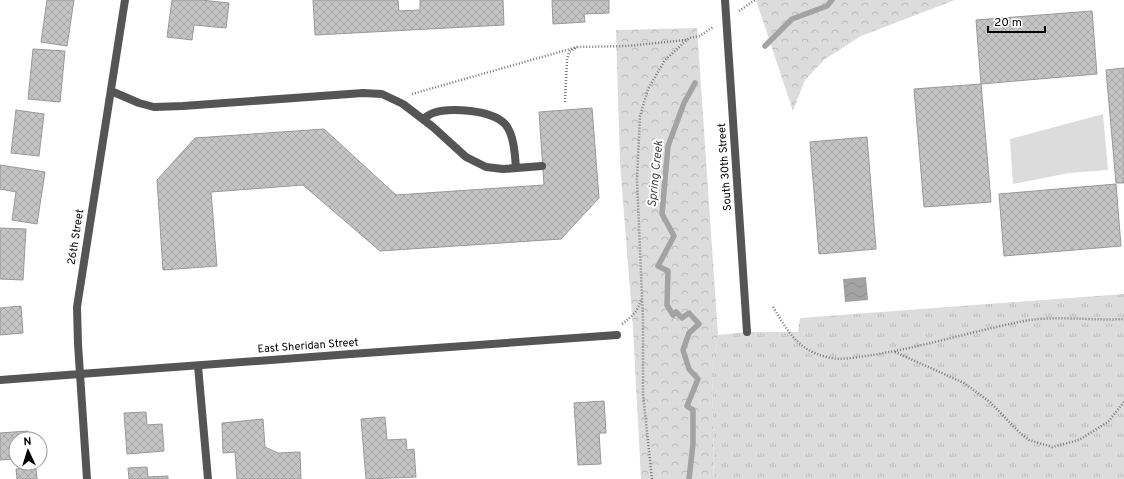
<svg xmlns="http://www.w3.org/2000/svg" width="1124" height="479" font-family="Overpass,sans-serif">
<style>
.grass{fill:url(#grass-tufts)}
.park{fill:url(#park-crowns)}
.pitch{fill:#dcdcdc}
.water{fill:url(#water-waves)}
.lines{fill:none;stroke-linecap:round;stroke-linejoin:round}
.stream{stroke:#a3a3a3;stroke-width:5.5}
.building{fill:url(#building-cross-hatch);stroke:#999}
.path{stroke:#777;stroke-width:2.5;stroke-dasharray:1 2;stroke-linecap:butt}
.service{stroke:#555;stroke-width:8}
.minor{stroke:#555;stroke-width:8}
.tertiary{stroke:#555;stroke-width:8}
.labels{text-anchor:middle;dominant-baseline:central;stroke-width:4;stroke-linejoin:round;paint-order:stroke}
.street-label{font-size:11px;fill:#000;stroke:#fff}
.water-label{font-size:12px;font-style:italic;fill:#444;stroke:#fff}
</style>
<defs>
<pattern id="grass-tufts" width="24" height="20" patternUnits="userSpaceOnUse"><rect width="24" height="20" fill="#dcdcdc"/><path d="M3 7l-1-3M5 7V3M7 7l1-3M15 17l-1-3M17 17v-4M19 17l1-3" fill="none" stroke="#bbb"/></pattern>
<pattern id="park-crowns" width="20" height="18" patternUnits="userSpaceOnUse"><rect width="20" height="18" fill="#dcdcdc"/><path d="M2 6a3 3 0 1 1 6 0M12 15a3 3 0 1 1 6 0" fill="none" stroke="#bbb"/></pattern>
<pattern id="water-waves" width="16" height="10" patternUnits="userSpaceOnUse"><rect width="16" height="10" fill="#a3a3a3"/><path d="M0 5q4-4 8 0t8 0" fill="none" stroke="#8b8b8b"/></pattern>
<pattern id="building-cross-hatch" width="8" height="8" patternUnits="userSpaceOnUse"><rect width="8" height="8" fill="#c4c4c4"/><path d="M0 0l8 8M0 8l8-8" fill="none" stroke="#a7a7a7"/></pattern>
</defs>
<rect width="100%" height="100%" fill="#fff"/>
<!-- grass -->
<path class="grass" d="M 1124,294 L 1124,479 L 714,479 L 712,371 L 718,335 L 747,332 L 798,332 L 800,318 Z"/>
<!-- park -->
<path class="park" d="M 756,0 L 955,0 L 861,36 L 825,59 L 805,80 L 793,111 Z
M 697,28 L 718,335 L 712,371 L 714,479 L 641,479 L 633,328 L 620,163 L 616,30 Z"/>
<!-- pitch -->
<path class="pitch" d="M 1103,114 L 1108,170 L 1069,173 L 1013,184 L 1010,139 Z"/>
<!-- water -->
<path class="water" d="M 866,277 L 868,300 L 845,302 L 843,279 Z"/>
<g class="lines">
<!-- stream -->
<path class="stream" d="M 765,46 L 792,19 L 827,6 L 832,0
M 689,479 L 693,444 L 693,410 L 687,406 L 698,379 L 689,369 L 683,350 L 689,333 L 699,324 L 689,313 L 682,318 L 676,312 L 673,315 L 667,305 L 668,271 L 658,266 L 674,236 L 662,214 L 668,146 L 684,103 L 695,83"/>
</g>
<!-- building -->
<path class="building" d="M 47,0 L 74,0 L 67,46 L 41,42 Z
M 172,0 L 201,0 L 229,3 L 226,28 L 194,25 L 192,40 L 167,37 Z
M 313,0 L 398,0 L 399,11 L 420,10 L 420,0 L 503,0 L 504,25 L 315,35 Z
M 552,0 L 609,0 L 609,13 L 584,14 L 585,22 L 553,24 Z
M 1092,11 L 1097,74 L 981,84 L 976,20 Z
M 33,49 L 65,51 L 60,102 L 28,99 Z
M 1124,68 L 1124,183 L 1116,183 L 1106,70 Z
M 981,84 L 991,202 L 924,207 L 914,89 Z
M 592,108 L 599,198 L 561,239 L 380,251 L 303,185 L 211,192 L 217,266 L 163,270 L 157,180 L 195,138 L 324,129 L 396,195 L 544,185 L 539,112 Z
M 16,110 L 44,114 L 39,156 L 11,153 Z
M 867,137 L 876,249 L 819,254 L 810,142 Z
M 0,165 L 45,172 L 37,224 L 12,220 L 16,192 L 0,189 Z
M 1116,184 L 1121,246 L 1004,256 L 999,194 Z
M 0,228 L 26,229 L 23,280 L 0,279 Z
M 21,306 L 23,333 L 0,335 L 0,308 Z
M 604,401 L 606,433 L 599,433 L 601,464 L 578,465 L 574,403 Z
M 146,412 L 147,425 L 162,424 L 164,451 L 127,454 L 124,413 Z
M 385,417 L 387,440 L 406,439 L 407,450 L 414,449 L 416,477 L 366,479 L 361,419 Z
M 263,419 L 265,447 L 278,453 L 300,452 L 301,479 L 237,479 L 235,452 L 223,453 L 222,423 Z
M 28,431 L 29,439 L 16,439 L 16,459 L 0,460 L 0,433 Z
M 147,467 L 148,477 L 168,476 L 168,479 L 129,479 L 128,468 Z
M 36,468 L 37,479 L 17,479 L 16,469 Z"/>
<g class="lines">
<!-- path -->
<path class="path" d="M 739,11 L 755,0
M 412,94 L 577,47
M 565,102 L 567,60 L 569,52 L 577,47 L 627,46 L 686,40
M 773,307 C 788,331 797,350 827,357 C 841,361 858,357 872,355 C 923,347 973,331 1024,321 C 1057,315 1091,321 1124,319
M 622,324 C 632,316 638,312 641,299
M 895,352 L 964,383 L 990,402 L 1020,433 L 1029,440 L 1052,447 L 1079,440 L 1108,422 L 1124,402
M 652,479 L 643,394 L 643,319 L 637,179 L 640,116 L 648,89 L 665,60 L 689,38 L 700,36 L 713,27"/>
<!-- service -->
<path class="service" d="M 111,91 L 139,103 L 154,107 L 183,106 L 363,93 L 382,94 L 403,104 L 433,127 L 466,157 L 486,167 L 503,169 L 542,166
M 423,119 C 426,117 430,114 433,113 C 450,107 492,110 505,124 C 514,134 515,155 516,168
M 351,354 L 617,335
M 198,366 L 208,479"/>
<!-- minor -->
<path class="minor" d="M 725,0 L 747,332
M 80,374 L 351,354"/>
<!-- tertiary -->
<path class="tertiary" d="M 0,380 L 80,374
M 87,479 L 78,344 L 77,307 L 125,0"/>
</g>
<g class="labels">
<!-- street labels -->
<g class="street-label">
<text transform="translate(725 167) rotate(-94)">South 30th Street</text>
<text transform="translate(76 237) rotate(-81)">26th Street</text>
<text transform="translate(308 346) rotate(-4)">East Sheridan Street</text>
</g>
<!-- water labels -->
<g class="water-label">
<text transform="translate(656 174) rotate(-84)">Spring Creek</text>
</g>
</g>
<!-- north arrow -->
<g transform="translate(28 451) rotate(356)"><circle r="19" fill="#ffffff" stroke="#999999"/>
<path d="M0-3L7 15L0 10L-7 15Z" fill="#000000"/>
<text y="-6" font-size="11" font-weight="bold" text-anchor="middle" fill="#000000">N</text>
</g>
<!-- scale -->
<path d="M988 26v6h57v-6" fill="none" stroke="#000000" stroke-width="2"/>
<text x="994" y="26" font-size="12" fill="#000000" stroke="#ffffff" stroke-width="3" paint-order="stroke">20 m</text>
</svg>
